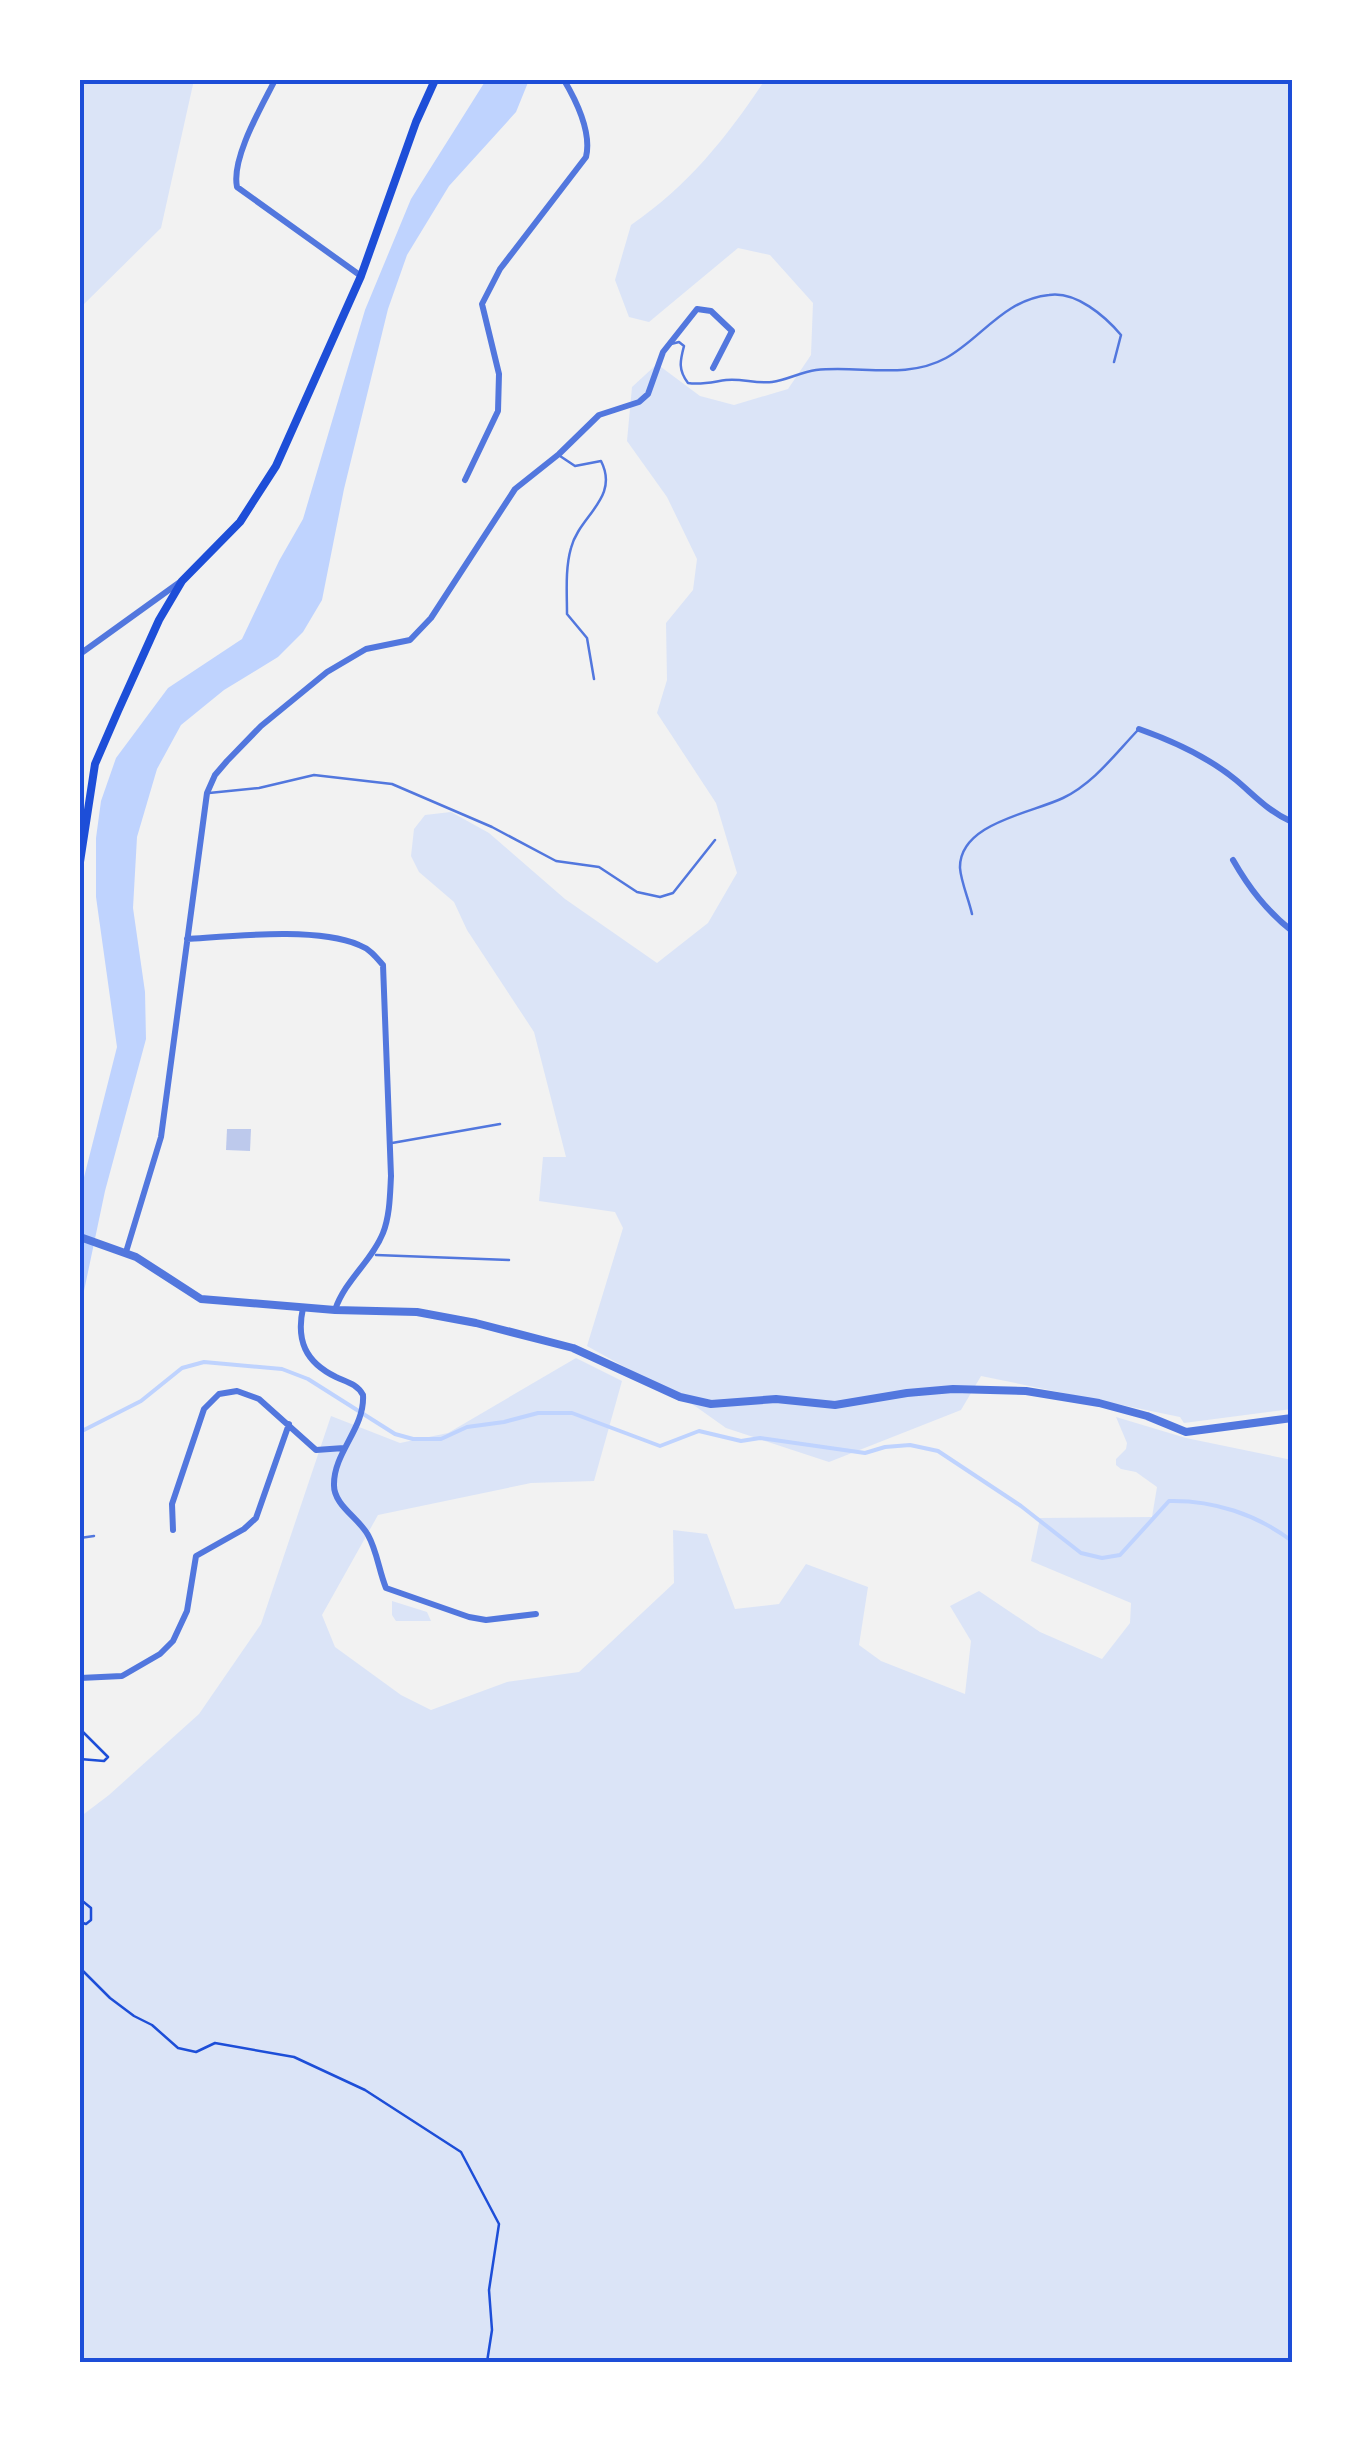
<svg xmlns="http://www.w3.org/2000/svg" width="1372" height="2442" font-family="Helvetica,sans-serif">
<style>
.green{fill:#dbe4f7}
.water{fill:#bfd3fe}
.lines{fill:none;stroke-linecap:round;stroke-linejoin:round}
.stream{stroke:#bfd3fe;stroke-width:4}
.building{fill:#bdc9ec}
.path{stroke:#1d4ed8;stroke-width:2.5}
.service{stroke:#5277de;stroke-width:2.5}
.minor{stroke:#5277de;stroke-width:6}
.tertiary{stroke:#5277de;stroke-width:8}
.secondary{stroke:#1d4ed8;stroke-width:8}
.neatline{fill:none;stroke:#1d4ed8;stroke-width:4}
</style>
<rect width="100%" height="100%" fill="#f2f2f2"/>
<!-- green -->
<path class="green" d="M 80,80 L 194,80 L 161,228 L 80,308 Z
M 765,80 L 1001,80 L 1009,83 L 1024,80 L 1292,80 L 1292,1409 L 1184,1423 L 1180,1417 L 981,1376 L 961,1410 L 829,1462 L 726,1428 L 695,1406 L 587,1346 L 623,1228 L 615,1212 L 539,1201 L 543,1157 L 566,1157 L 534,1032 L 467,930 L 454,902 L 419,872 L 411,856 L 414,829 L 425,815 L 451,812 L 489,833 L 565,899 L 657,963 L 708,923 L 737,873 L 716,803 L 657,713 L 667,680 L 666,623 L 693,590 L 697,559 L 667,497 L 627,441 L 632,387 L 657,364 L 700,396 L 734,405 L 788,389 L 811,355 L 813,303 L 770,255 L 738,248 L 649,322 L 629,317 L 615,280 L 631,225 C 689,185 726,138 765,80 Z
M 576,1358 L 622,1381 L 594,1481 L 531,1483 L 378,1515 L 322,1615 L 335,1647 L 401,1695 L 431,1710 L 507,1682 L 579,1672 L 674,1583 L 673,1530 L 707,1534 L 735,1609 L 779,1604 L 806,1564 L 868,1587 L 859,1645 L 881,1661 L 965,1694 L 971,1641 L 950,1606 L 979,1591 L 1040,1632 L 1102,1659 L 1130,1623 L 1131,1603 L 1031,1561 L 1040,1518 L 1152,1517 L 1157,1487 L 1136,1472 L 1121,1469 L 1116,1465 L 1116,1459 L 1126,1449 L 1127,1443 L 1116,1417 L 1186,1438 L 1292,1460 L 1292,2362 L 80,2362 L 80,1817 L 109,1795 L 199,1714 L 261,1624 L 331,1416 L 400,1443 L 448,1433 Z
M 392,1601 L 427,1612 L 431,1621 L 396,1621 L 392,1615 Z"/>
<!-- water -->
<path class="water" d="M 486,80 L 529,80 L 516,112 L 449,186 L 407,255 L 388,309 L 344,489 L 322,600 L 303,632 L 278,657 L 224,690 L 181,725 L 157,769 L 137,837 L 133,908 L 145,992 L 146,1039 L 105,1191 L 80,1310 L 80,1193 L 117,1047 L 96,897 L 96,838 L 101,801 L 116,758 L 168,688 L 242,639 L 279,561 L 303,519 L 365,310 L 411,199 Z"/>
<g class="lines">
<!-- stream -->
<path class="stream" d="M 80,1432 L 141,1401 L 182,1368 L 204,1362 L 282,1369 L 308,1379 L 395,1434 L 413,1439 L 441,1439 L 467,1427 L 504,1422 L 538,1413 L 572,1413 L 660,1446 L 699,1431 L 741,1441 L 760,1438 L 865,1453 L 885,1447 L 910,1445 L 938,1451 L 1021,1506 L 1081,1553 L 1102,1558 L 1120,1555 L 1169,1501 C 1213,1500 1256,1514 1292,1541"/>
</g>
<!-- building -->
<path class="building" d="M 227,1129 L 251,1129 L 250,1151 L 226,1150 Z"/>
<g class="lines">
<!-- path -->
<path class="path" d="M 80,1729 L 108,1757 L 104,1761 L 80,1759
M 80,1899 L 91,1908 L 91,1920 L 86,1924 L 80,1922
M 80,1968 L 110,1998 L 134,2016 L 152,2025 L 178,2048 L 196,2052 L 215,2043 L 294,2057 L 365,2090 L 461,2152 L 499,2224 L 489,2290 L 492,2330 L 487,2362"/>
<!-- service -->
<path class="service" d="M 671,344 L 679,342 L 684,346 C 680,361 678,370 688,383 C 702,385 712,382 726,380 C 741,378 756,384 772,382 C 787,380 801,372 816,370 C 859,365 906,380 946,358 C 982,338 1003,300 1049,295 C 1076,291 1105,316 1121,335 L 1114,362
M 560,456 L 575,466 L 601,461 C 620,498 579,516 571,548 C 565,569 567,593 567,614 L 587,638 L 594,679
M 209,793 L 259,788 L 314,775 L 392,784 L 492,827 L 556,861 L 599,867 L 637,892 L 660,897 L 673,893 L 715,840
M 972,914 C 969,900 961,882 960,868 C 959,823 1032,813 1063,798 C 1094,783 1115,754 1138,730
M 392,1143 L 500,1124
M 376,1255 L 509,1260
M 80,1538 L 94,1536"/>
<!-- minor -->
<path class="minor" d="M 275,80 C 262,106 231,158 237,187 L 361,276
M 465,480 L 498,411 L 499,374 L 482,304 L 500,269 L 586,157 C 592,132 577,102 564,80
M 80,654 L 180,582
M 1139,729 C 1173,741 1208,757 1236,780 C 1254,795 1269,812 1292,822
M 1233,860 C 1249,888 1266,910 1292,931
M 187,939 C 234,936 317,927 359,945 C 370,949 376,957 383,965 L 391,1176 C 390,1194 390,1215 383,1233 C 372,1261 345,1280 335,1310
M 126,1252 L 161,1137 L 207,793 L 215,775 L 227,761 L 261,726 L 327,672 L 366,649 L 410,640 L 431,618 L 515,489 L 559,454 L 599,415 L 639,402 L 648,394 L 663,352 L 697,309 L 711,311 L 732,331 L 713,368
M 303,1308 C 296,1340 305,1362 336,1377 C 347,1382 357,1384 363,1395 C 365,1428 334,1452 334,1484 C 333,1505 359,1518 368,1535 C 377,1551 379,1571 386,1588 L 469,1617 L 486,1620 L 536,1614
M 173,1530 L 172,1504 L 204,1409 L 219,1394 L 237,1391 L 259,1399 L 316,1450 L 344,1448
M 80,1678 L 122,1676 L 160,1654 L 173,1641 L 187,1611 L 196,1556 L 244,1529 L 256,1518 L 289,1424"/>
<!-- tertiary -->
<path class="tertiary" d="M 80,1237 L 136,1257 L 201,1299 L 335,1310 L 417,1312 L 476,1323 L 573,1348 L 680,1397 L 711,1404 L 776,1399 L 835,1405 L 907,1393 L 953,1389 L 1026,1391 L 1099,1403 L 1147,1416 L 1186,1432 L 1292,1418"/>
<!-- secondary -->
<path class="secondary" d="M 80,862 L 95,764 L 118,711 L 159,620 L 182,581 L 240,522 L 276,466 L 361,276 L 416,122 L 435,80"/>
</g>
<!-- border -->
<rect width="1372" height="2442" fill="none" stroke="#ffffff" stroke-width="165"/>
<rect x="82" y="82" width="1208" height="2278" class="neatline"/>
</svg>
